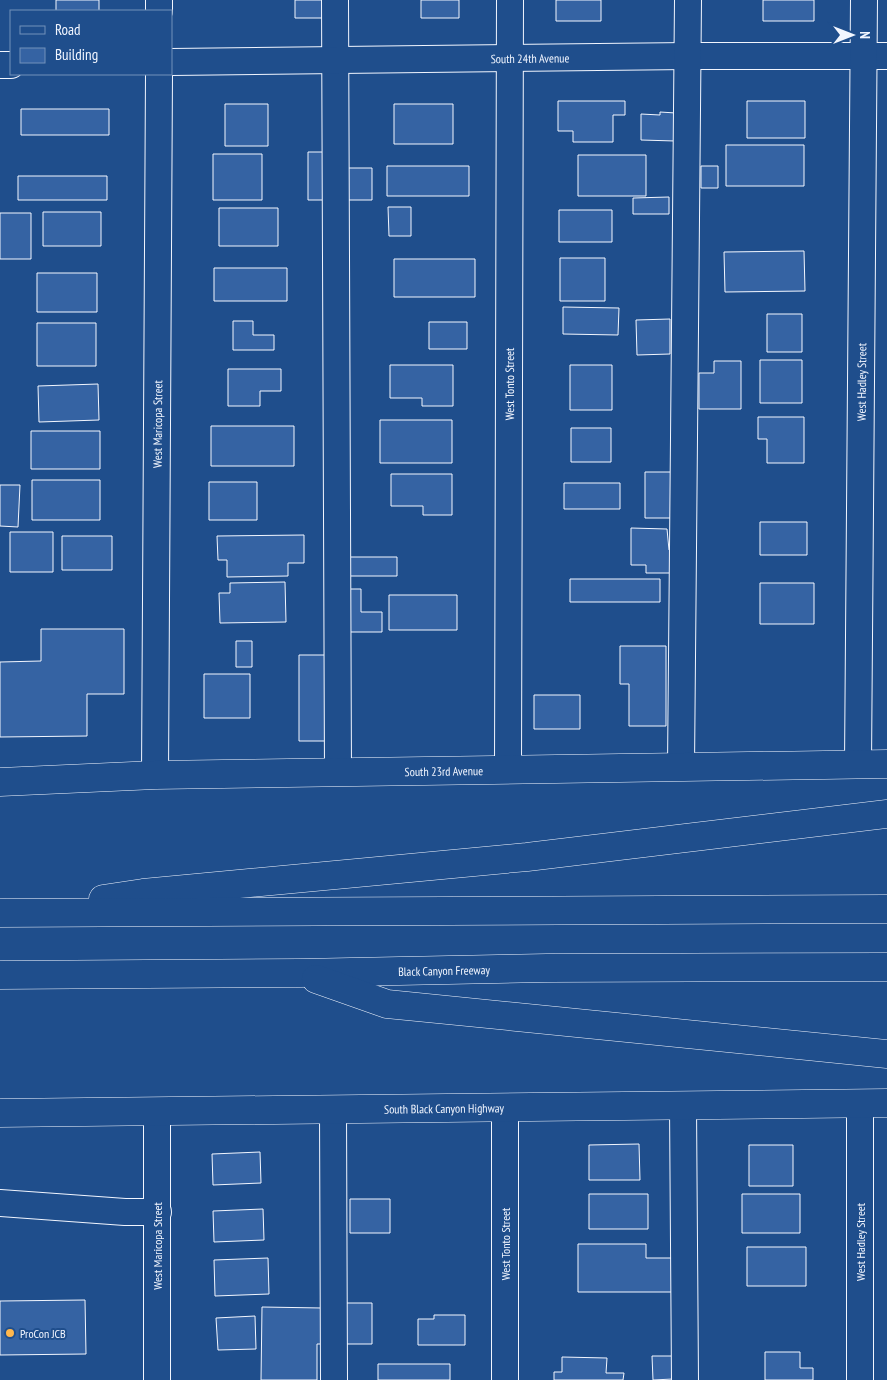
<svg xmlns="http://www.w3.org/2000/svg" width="887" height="1380" font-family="'PT Sans Narrow',sans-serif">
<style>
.building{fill:#3563a3;stroke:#f2f6ff}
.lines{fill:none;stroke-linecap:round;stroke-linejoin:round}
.minor-casing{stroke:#f2f6ff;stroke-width:28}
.major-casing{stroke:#f2f6ff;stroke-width:29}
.highway-casing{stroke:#f2f6ff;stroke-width:29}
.minor{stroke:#1f4e8c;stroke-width:26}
.major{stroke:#1f4e8c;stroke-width:28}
.highway{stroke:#1f4e8c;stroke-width:28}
.poi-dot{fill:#ffb74d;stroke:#1f4e8c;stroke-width:2}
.labels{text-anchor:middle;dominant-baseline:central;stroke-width:4;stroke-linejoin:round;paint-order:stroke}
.street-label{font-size:12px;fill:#f2f6ff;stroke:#1f4e8c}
.poi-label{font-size:12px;fill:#f2f6ff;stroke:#1f4e8c;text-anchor:start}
</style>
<rect width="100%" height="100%" fill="#1f4e8c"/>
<!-- building -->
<path class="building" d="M 56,0 L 99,0 L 99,11 L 56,11 Z
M 295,0 L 324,0 L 324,18 L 295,18 Z
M 421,0 L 459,0 L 459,18 L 421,18 Z
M 556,0 L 601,0 L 601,21 L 556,21 Z
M 763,0 L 814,0 L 814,21 L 763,21 Z
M 558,101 L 625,101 L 625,115 L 613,115 L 613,142 L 573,142 L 573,131 L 558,131 Z
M 747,101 L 805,101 L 805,138 L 747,138 Z
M 225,104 L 268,104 L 268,146 L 225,146 Z
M 394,104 L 453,104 L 453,144 L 394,144 Z
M 21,109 L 109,109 L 109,135 L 21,135 Z
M 660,112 L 676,113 L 675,141 L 641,140 L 641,114 L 660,115 Z
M 726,145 L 804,145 L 804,186 L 726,186 Z
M 308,152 L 325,152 L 325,200 L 308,200 Z
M 213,154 L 262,154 L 262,200 L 213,200 Z
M 578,155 L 646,155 L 646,196 L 578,196 Z
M 387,166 L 469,166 L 469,196 L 387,196 Z
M 701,166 L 718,166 L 718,188 L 701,188 Z
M 346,168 L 372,168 L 372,200 L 346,200 Z
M 18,176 L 107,176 L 107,200 L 18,200 Z
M 669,197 L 669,214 L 633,214 L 633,198 Z
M 388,207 L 411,207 L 411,236 L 389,236 Z
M 219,208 L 278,208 L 278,246 L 219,246 Z
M 559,210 L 612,210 L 612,242 L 559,242 Z
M 43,212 L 101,212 L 101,246 L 43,246 Z
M 0,213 L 31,213 L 31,259 L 0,259 Z
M 804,251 L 805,291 L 725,292 L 724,252 Z
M 560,258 L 605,258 L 605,301 L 560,301 Z
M 394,259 L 475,259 L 475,297 L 394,297 Z
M 214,268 L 287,268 L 287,301 L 214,301 Z
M 37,273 L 97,273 L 97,312 L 37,312 Z
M 563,307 L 619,308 L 618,335 L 563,334 Z
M 767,314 L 802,314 L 802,352 L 767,352 Z
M 670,319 L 670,354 L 637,355 L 636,320 Z
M 233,321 L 253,321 L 253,335 L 274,335 L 274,350 L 233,350 Z
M 429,322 L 467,322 L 467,349 L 429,349 Z
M 37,323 L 96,323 L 96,366 L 37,366 Z
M 760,360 L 802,360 L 802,403 L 760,403 Z
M 714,361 L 741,361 L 741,409 L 699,409 L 699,373 L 714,373 Z
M 390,365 L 453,365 L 453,406 L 422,406 L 422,398 L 390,398 Z
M 570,365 L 612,365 L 612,410 L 570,410 Z
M 228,369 L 281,369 L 281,391 L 260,391 L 260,406 L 228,406 Z
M 98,384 L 99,420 L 39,422 L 38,386 Z
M 758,417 L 804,417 L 804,463 L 767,463 L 767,439 L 758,439 Z
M 380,420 L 452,420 L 452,463 L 380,463 Z
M 211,426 L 294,426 L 294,466 L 211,466 Z
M 571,428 L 611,428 L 611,462 L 571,462 Z
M 31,431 L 100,431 L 100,469 L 31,469 Z
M 645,472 L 674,472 L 674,518 L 645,518 Z
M 391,474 L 452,474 L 452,515 L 423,515 L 423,506 L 391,506 Z
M 32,480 L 100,480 L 100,520 L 32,520 Z
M 209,482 L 257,482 L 257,520 L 209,520 Z
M 564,483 L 620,483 L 620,509 L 564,509 Z
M 0,485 L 20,485 L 18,527 L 0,526 Z
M 760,522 L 807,522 L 807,555 L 760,555 Z
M 631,528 L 667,529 L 669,550 L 676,550 L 675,573 L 646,573 L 646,565 L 631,565 Z
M 10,532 L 53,532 L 53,572 L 10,572 Z
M 304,535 L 304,563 L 288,563 L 288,576 L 227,577 L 227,560 L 218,560 L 217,536 Z
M 62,536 L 112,536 L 112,570 L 62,570 Z
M 345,557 L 397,557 L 397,576 L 345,576 Z
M 570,579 L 660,579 L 660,602 L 570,602 Z
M 285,582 L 286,622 L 220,623 L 219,593 L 230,593 L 230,583 Z
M 760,583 L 814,583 L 814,624 L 760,624 Z
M 348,589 L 361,589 L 361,612 L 382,612 L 382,632 L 348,632 Z
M 389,595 L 457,595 L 457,630 L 389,630 Z
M 41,629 L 124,629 L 124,694 L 87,694 L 87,736 L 0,737 L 0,662 L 41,661 Z
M 236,641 L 252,641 L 252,667 L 236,667 Z
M 620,646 L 666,646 L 666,726 L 629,726 L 629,684 L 620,684 Z
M 299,655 L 326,655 L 326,741 L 299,741 Z
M 204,674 L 250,674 L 250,718 L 204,718 Z
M 534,695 L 580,695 L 580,729 L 534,729 Z
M 639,1144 L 640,1180 L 589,1180 L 589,1145 Z
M 749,1145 L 793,1145 L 793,1186 L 749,1186 Z
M 260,1152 L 261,1183 L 213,1185 L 212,1154 Z
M 589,1194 L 648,1194 L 648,1229 L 589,1229 Z
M 742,1194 L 800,1194 L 800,1233 L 742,1233 Z
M 350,1199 L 390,1199 L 390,1233 L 350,1233 Z
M 263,1209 L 264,1240 L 214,1242 L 213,1211 Z
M 578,1244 L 646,1244 L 646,1258 L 674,1258 L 674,1292 L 578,1292 Z
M 747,1247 L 806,1247 L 806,1286 L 747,1286 Z
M 268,1258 L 269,1294 L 215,1296 L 214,1260 Z
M 85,1300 L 86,1354 L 0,1355 L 0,1301 Z
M 346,1303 L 372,1303 L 372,1344 L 346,1344 Z
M 262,1307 L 322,1308 L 321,1344 L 317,1344 L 317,1380 L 261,1380 Z
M 434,1315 L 465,1315 L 465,1345 L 418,1345 L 418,1319 L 434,1319 Z
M 255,1316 L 256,1349 L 218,1350 L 216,1318 Z
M 765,1352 L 800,1352 L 800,1368 L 813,1368 L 813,1380 L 765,1380 Z
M 652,1356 L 673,1356 L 673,1379 L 653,1380 Z
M 562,1357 L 607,1358 L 606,1373 L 624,1373 L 623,1380 L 554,1380 L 554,1372 L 562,1372 Z
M 378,1364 L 450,1364 L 450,1380 L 378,1380 Z"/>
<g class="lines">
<defs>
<g id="minor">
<path d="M 335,0 L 338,771"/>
<path d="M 159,11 L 159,0"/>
<path id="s1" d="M 171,62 L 688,56 L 887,56"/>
<path d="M 0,65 L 11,65"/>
<path id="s2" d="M 858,764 L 864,0"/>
<path d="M 681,767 L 688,0"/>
<path id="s3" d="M 508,769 L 510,0"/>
<path id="s4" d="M 155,775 L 159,74"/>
<path d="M 860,1104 L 860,1380"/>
<path d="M 683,1106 L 685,1380"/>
<path d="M 505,1108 L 505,1380"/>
<path d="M 333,1111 L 334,1380"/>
<path d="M 0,1203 L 125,1212 L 158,1212"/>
<path d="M 157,1380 L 157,1112"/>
</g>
<g id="major">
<path id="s5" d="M 0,782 L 155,775 L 887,764"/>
<path id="s6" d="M 0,1113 L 887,1103"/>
</g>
<g id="highway">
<path d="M 103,899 L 143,893 L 527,857 L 887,814"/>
<path d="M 0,913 L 887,909"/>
<path id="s7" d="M 0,975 L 301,973 L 547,968 L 887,967"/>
<path d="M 316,979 L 387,1004 L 887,1054"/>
</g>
</defs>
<!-- minor casing -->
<use href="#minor" class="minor-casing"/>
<!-- major casing -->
<use href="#major" class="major-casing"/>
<!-- highway casing -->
<use href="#highway" class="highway-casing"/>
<!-- minor -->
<use href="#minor" class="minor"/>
<!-- major -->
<use href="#major" class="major"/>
<!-- highway -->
<use href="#highway" class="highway"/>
</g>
<!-- markers -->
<circle class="poi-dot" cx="10" cy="1333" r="5"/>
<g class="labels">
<!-- street labels -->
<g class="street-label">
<text stroke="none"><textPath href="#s1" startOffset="359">South 24th Avenue</textPath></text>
<text stroke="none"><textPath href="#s2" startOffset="382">West Hadley Street</textPath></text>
<text stroke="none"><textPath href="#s3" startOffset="385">West Tonto Street</textPath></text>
<text stroke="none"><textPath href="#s4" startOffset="351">West Maricopa Street</textPath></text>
<text stroke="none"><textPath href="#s5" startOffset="444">South 23rd Avenue</textPath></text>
<text stroke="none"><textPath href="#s7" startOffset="444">Black Canyon Freeway</textPath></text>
<text stroke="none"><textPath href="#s6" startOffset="444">South Black Canyon Highway</textPath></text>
<text transform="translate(860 1242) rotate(-90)">West Hadley Street</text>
<text transform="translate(505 1244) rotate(-90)">West Tonto Street</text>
<text transform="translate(157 1246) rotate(-90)">West Maricopa Street</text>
</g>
<!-- poi labels -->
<g class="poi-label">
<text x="20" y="1333">ProCon JCB</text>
</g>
</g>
<!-- legend -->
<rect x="10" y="10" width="162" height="65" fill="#1f4e8c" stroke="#7391ba"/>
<rect x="20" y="26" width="25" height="8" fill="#1f4e8c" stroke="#7391ba"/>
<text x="55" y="35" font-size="15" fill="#f2f6ff">Road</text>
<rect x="20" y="48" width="25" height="15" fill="#3563a3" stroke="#7391ba"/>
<text x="55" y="60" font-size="15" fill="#f2f6ff">Building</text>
<!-- north arrow -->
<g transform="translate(852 35) rotate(90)" stroke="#1f4e8c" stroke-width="4" paint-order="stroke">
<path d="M0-4L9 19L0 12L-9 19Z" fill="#f2f6ff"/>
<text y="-8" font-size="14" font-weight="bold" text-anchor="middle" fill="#f2f6ff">N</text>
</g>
</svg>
